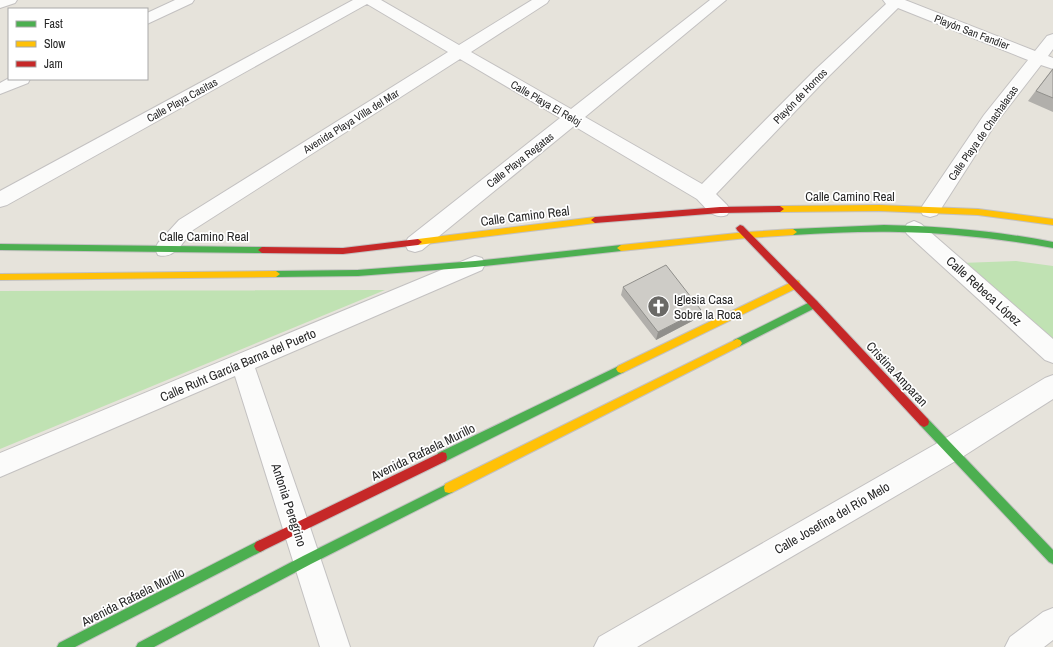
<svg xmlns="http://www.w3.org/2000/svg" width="1053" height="647" font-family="'Archivo Narrow',sans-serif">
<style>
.green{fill:#c0e2b3}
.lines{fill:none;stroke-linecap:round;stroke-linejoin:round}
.street-casing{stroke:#c3c1c1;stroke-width:2}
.fast-casing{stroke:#c3c1c1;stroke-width:2}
.slow-casing{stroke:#c3c1c1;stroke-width:2}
.jam-casing{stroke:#c3c1c1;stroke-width:2}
.street{fill:#fbfbfa;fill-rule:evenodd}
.fast{fill:#4caf50;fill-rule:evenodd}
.slow{fill:#ffc107;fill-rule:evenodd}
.jam{fill:#c62828;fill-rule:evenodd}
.wall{fill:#b1afab}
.shaded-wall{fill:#908f8b}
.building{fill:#ceccc7;stroke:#908f8b}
.labels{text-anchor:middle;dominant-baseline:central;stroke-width:3.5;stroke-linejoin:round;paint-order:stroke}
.far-street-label{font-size:11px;fill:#272727;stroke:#fff}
.street-label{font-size:13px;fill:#272727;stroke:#fff}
.poi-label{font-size:13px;fill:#272727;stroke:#fff;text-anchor:start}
</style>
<rect width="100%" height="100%" fill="#e6e3db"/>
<!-- green -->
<path class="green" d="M 1016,261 L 1053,266 L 1053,346 L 961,263 Z
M 385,290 L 0,449 L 0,291 Z"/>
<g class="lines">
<defs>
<path id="street" d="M 0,0 L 17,0 L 15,3 L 0,8 Z
M 175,0 L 194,0 L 192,3 L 147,24 L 147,13 Z
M 353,0 L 381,0 L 459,45 L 532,0 L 549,0 L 547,3 L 471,52 L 571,109 L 710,0 L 726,0 L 585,117 L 702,184 L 816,69 L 886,4 L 883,0 L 905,0 L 1035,51 L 1047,36 L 1053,34 L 1053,49 L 1048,56 L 1053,58 L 1053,69 L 1041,65 L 996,123 L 937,215 L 930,217 L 923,215 L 920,210 L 923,205 L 984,115 L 1028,60 L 898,8 L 828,77 L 716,194 L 727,205 L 730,210 L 727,215 C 713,220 706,208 697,199 L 574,126 L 422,250 L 415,252 L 408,250 L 405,244 L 408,238 L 560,118 L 460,59 L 193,230 C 183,242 174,260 158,255 L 155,249 L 158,243 L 179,220 L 448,52 L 367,4 L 7,205 L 0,207 L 0,191 Z
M 9,78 L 9,79 L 30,79 L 28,83 L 0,94 L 0,83 Z
M 914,221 L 921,224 L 1053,339 L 1053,363 L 1045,360 L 907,234 L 904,229 L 907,224 Z
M 475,256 L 482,258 L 485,264 L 482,270 L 255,368 L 310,527 L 350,647 L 320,647 L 235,376 L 0,477 L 0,453 Z
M 1053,375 L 1053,399 L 959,459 L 637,647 L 594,647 L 599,637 L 941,441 L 1045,378 Z
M 1053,608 L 1053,640 L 1044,647 L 1005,647 L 1010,637 L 1043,612 Z"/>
<path id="fast" d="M 884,225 C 941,226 997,231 1053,242 L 1053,248 C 1002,239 951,233 899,232 C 864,231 828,233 793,235 L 789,232 L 793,229 Z
M 0,244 L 262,247 L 266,250 L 262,253 L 0,250 Z
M 621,245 L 625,248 L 621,251 L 475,267 L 358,276 L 276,277 L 272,274 L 276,271 L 358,270 L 475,261 Z
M 814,300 L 817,301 L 818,304 L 817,307 L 740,346 L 737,347 L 734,346 L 732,343 L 734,340 Z
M 621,365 L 624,366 L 626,369 L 624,372 L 446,461 L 442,462 L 438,461 L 437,457 L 438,453 Z
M 924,417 L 928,419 L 1053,550 L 1053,564 L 1049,562 L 920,425 L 919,422 L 920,419 Z
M 449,483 L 453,484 L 454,488 L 453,492 L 311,564 L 154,647 L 136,647 L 138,643 L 303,556 Z
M 260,540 L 264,542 L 266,546 L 264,550 L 75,647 L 57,647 L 59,643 Z"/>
<path id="slow" d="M 879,205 L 978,209 L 1053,219 L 1053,225 L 978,215 L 879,211 L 780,212 L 776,209 L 780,206 Z
M 595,217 L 599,220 L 595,223 L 418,245 L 414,242 L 418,239 Z
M 793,229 L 797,232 L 793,235 L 747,238 L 621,251 L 617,248 L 621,245 L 747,232 Z
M 276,271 L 280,274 L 276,277 L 0,280 L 0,274 Z
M 796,280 L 799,281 L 800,284 L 799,287 L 624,372 L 621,373 L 618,372 L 616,369 L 618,366 Z
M 737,339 L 740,340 L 742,343 L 740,346 L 453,492 L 449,493 L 445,492 L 444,488 L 445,484 Z"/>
<path id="jam" d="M 780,206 L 784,209 L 780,212 L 720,213 L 595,223 L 591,220 L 595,217 L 720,207 Z
M 740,225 L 743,226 L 817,301 L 928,419 L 929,422 L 928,425 L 924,427 L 920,425 L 811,307 L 737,230 L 736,228 Z
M 418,239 L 422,242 L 418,245 L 343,254 L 262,253 L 258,250 L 262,247 L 343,248 Z
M 442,452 L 446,453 L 447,457 L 446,461 L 264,550 L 260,552 L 256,550 L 254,546 L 256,542 Z"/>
</defs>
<!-- street casing -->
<use href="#street" class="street-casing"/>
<!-- fast casing -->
<use href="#fast" class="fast-casing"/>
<!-- slow casing -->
<use href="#slow" class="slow-casing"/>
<!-- jam casing -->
<use href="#jam" class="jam-casing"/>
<!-- street -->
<use href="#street" class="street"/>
<!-- fast -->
<use href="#fast" class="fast"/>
<!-- slow -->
<use href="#slow" class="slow"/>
<!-- jam -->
<use href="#jam" class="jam"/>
</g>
<!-- wall -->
<path class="wall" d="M 1053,68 L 1053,112 L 1028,101 Z
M 623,287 L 698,318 L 656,340 L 621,295 Z"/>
<!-- shaded-wall -->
<path class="shaded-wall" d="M 701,310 L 698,318 L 656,340 L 658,332 Z"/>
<!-- building -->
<path class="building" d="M 1053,69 L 1053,98 L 1036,91 Z
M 666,265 L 701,310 L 658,332 L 623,287 Z"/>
<!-- icons -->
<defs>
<symbol id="church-disc" viewBox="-11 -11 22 22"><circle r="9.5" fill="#6a6966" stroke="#fff"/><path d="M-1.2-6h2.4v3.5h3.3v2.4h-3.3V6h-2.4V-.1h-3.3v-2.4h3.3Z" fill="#fff"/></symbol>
</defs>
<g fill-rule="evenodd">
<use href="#church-disc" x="646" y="294" width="25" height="25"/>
</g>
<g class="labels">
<!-- far-street labels -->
<g class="far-street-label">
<text transform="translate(972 32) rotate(21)">Playón San Fandier</text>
<text transform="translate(800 96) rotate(-46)">Playón de Hornos</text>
<text transform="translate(182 100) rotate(-29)">Calle Playa Casitas</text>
<text transform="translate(546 103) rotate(30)">Calle Playa El Reloj</text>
<text transform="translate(351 121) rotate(-32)">Avenida Playa Villa del Mar</text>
<text transform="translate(983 133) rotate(-55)">Calle Playa de Chachalacas</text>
<text transform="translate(520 160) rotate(-38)">Calle Playa Regatas</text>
</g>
<!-- street labels -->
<g class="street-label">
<text x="850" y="196">Calle Camino Real</text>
<text transform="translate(525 216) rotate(-7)">Calle Camino Real</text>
<text x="204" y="236">Calle Camino Real</text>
<text transform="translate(984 291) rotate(42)">Calle Rebeca López</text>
<text transform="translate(238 365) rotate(-23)">Calle Ruht García Barna del Puerto</text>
<text transform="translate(897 374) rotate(47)">Cristina Amparan</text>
<text transform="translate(423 452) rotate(-26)">Avenida Rafaela Murillo</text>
<text transform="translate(289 505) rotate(72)">Antonia Peregrino</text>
<text transform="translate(832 518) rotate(-30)">Calle Josefina del Río Melo</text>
<text transform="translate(133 597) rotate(-27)">Avenida Rafaela Murillo</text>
</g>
<!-- poi labels -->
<g class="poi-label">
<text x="674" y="299">Iglesia Casa<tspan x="674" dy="15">Sobre la Roca</tspan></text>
</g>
</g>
<!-- legend -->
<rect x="8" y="8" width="140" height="72" fill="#ffffff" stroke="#a9a9a9"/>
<rect x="16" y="21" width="20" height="6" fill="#4caf50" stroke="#a9a9a9"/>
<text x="44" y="28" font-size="12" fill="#272727">Fast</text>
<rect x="16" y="41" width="20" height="6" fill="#ffc107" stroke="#a9a9a9"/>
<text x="44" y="48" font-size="12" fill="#272727">Slow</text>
<rect x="16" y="61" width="20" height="6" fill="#c62828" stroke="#a9a9a9"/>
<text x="44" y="68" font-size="12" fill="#272727">Jam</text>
</svg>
